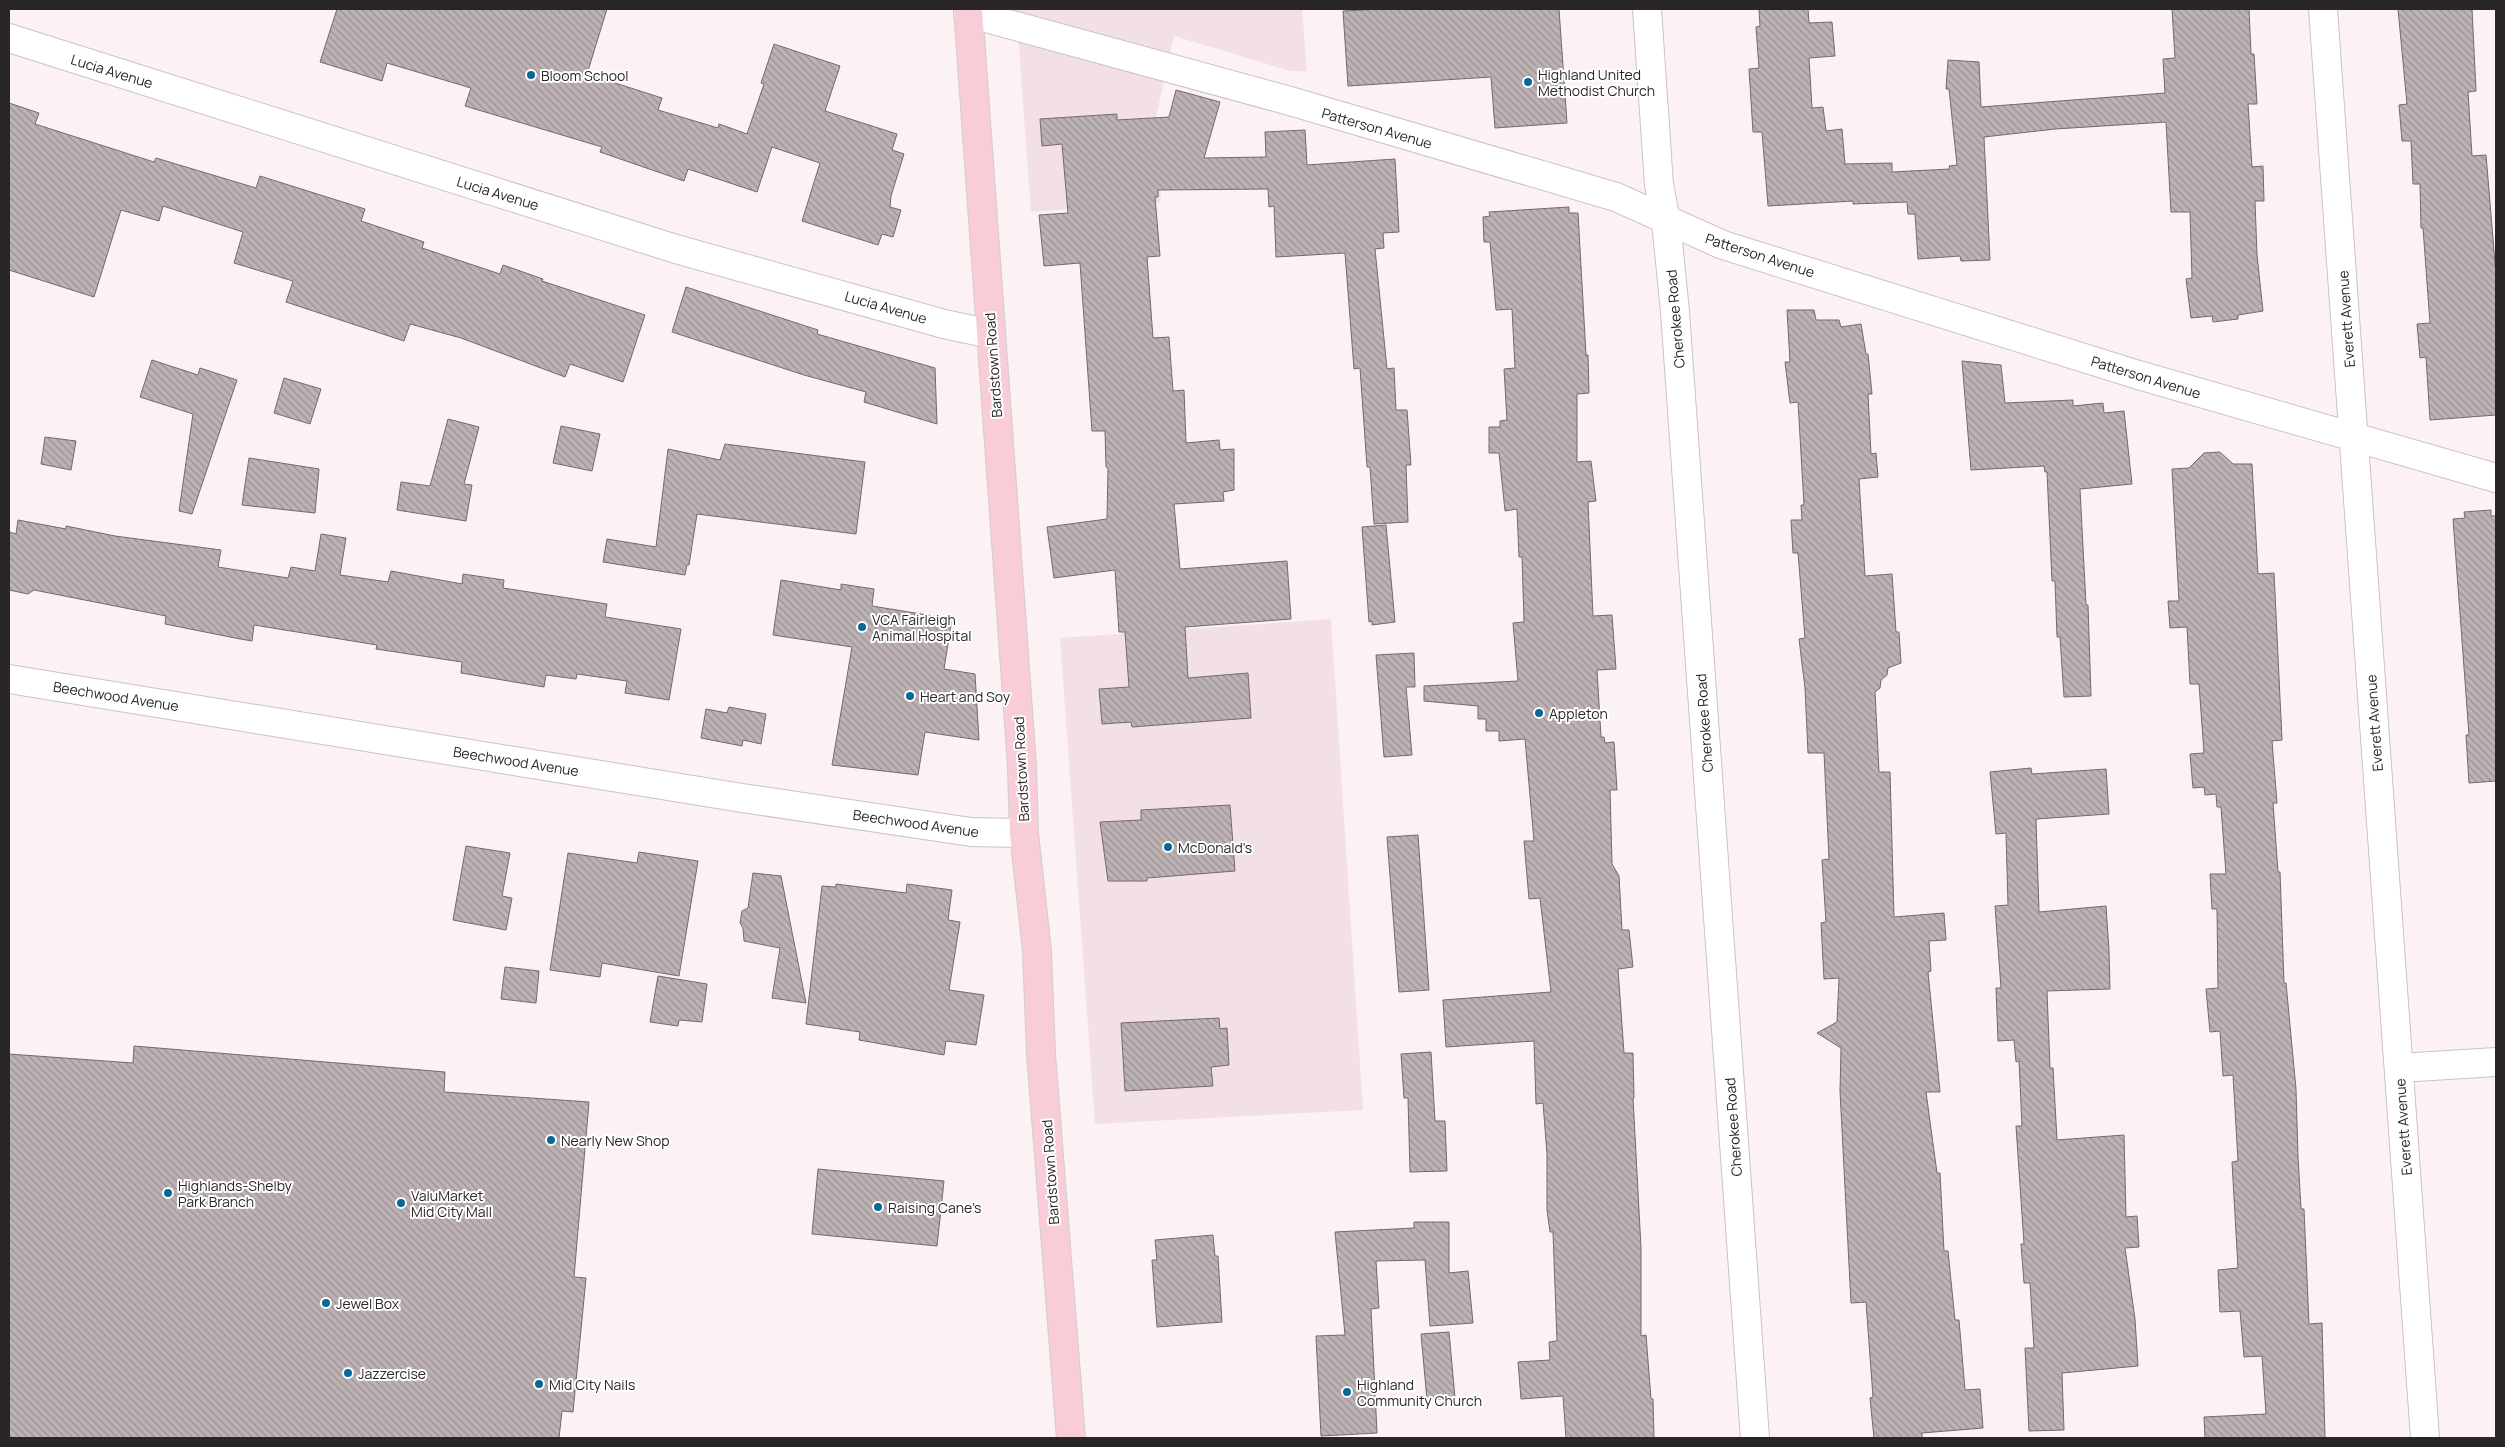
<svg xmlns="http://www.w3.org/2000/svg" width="2505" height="1447" font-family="Manrope,sans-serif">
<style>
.built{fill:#f3e0e4}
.building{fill:url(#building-back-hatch);stroke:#746a6c}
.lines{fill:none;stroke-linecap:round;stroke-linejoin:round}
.street-casing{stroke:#cdc2c4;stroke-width:30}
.primary-casing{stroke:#d0cfcf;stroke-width:30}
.street{stroke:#fff;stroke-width:28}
.primary{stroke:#f9cdd7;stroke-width:28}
.poi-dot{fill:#086897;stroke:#fff;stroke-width:2}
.labels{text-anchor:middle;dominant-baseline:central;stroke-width:4;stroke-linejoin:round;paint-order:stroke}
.street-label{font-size:14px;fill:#2a2627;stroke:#fff}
.poi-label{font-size:14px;fill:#2a2627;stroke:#fff;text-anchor:start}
</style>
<defs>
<pattern id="building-back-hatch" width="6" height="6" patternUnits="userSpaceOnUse" patternTransform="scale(1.25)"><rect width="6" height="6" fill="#bdb3b5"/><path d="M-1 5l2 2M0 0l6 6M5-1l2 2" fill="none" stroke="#9a9193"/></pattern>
</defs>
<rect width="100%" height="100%" fill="#fcf1f3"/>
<!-- built -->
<path class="built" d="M 1016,9 L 1302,9 L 1307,71 L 1290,71 L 1174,36 L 1156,117 L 1161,202 L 1031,212 Z
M 1331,619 L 1363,1110 L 1095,1124 L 1060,638 Z"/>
<!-- building -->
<path class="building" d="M 337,9 L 607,9 L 587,74 L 662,98 L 658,110 L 718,128 L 719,124 L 747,134 L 764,84 L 761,83 L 774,44 L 840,66 L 825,111 L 897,134 L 892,150 L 904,154 L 891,196 L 890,207 L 901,210 L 893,237 L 882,234 L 878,245 L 802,221 L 820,163 L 772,147 L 757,192 L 688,169 L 684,181 L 600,152 L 602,147 L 465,106 L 471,88 L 387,63 L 382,81 L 320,62 Z
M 1380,9 L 1559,9 L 1567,123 L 1495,128 L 1491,77 L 1348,86 L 1343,11 Z
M 1759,9 L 1808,9 L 1809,23 L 1832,22 L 1835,56 L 1809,58 L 1812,108 L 1823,107 L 1826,131 L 1842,129 L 1845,164 L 1892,163 L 1892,172 L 1950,169 L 1949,166 L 1957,165 L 1949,89 L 1946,89 L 1948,60 L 1979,62 L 1981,107 L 2165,93 L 2163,59 L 2175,58 L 2172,9 L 2249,9 L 2251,54 L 2254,54 L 2257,104 L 2248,104 L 2252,167 L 2263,166 L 2264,201 L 2255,201 L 2257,255 L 2263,311 L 2238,315 L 2238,319 L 2213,322 L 2212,316 L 2191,318 L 2186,279 L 2192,278 L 2190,212 L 2171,212 L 2166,122 L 2055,129 L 1984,137 L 1990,260 L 1961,261 L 1960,256 L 1918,259 L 1915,214 L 1908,214 L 1907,202 L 1853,204 L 1853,201 L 1768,206 L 1762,132 L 1753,132 L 1749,69 L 1759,68 L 1756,27 L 1760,26 Z
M 2398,9 L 2472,9 L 2476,91 L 2468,92 L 2472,156 L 2486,155 L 2496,275 L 2496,415 L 2430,420 L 2426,357 L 2420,358 L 2417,324 L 2430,323 L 2423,228 L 2421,228 L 2420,184 L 2413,184 L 2411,141 L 2402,141 L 2399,105 L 2407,104 Z
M 1176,90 L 1220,102 L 1204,158 L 1266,157 L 1265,132 L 1305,130 L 1307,165 L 1395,159 L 1399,232 L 1383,233 L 1384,248 L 1375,249 L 1387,369 L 1394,368 L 1396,410 L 1407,410 L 1411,465 L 1406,465 L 1408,522 L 1374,524 L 1370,467 L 1367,467 L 1360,368 L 1354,369 L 1345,253 L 1276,257 L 1274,206 L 1269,207 L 1268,189 L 1158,190 L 1158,197 L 1155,197 L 1160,256 L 1147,257 L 1153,338 L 1169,337 L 1173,391 L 1184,390 L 1186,443 L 1219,440 L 1220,450 L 1234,449 L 1234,490 L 1223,492 L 1224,501 L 1174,504 L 1180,569 L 1287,561 L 1291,619 L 1185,627 L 1188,678 L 1248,673 L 1251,718 L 1132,727 L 1131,722 L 1102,724 L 1099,689 L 1129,687 L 1125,632 L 1119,632 L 1115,570 L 1054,578 L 1047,527 L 1107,519 L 1108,468 L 1106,467 L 1105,431 L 1092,431 L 1080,263 L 1044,266 L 1039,215 L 1068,213 L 1062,144 L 1042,146 L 1040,119 L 1117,114 L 1117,120 L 1169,117 Z
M 9,103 L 39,113 L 35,124 L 154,162 L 156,158 L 256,188 L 260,176 L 365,209 L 361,221 L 424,242 L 422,248 L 500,274 L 503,265 L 543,279 L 542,281 L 645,315 L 623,382 L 570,364 L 565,377 L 461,338 L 410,324 L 404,341 L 286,302 L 293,281 L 234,263 L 243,232 L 163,206 L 159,221 L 121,210 L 94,297 L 9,270 Z
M 1569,207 L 1569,213 L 1578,213 L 1586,355 L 1588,355 L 1589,393 L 1577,394 L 1577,462 L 1591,461 L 1596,501 L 1588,502 L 1593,616 L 1612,615 L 1616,669 L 1597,670 L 1601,737 L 1604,737 L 1605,743 L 1614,742 L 1617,790 L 1610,790 L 1612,864 L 1619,876 L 1622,930 L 1629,930 L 1633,967 L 1618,969 L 1624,1053 L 1633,1053 L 1634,1098 L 1633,1098 L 1641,1248 L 1641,1336 L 1646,1335 L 1651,1399 L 1653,1399 L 1654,1438 L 1566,1438 L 1563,1396 L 1521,1399 L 1518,1362 L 1550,1360 L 1549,1342 L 1557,1341 L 1553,1232 L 1550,1232 L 1547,1210 L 1547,1154 L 1543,1103 L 1536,1104 L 1534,1041 L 1446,1047 L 1443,1000 L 1551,992 L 1540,898 L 1529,899 L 1524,841 L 1534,841 L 1525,739 L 1499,741 L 1499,731 L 1486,731 L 1486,719 L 1478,719 L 1478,706 L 1424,701 L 1424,686 L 1518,681 L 1513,623 L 1524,622 L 1522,557 L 1519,557 L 1517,509 L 1505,511 L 1499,453 L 1489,453 L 1489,427 L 1500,427 L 1500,421 L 1507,420 L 1504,369 L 1515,368 L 1512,309 L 1496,310 L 1490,242 L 1484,242 L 1483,217 L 1490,216 L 1489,212 Z
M 686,287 L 818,330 L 817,334 L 935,368 L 937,424 L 864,402 L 866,392 L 804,375 L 672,332 Z
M 1787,310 L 1814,310 L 1816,320 L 1839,320 L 1841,327 L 1861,324 L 1866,354 L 1868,354 L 1872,394 L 1868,394 L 1871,454 L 1876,453 L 1878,477 L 1859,479 L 1865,576 L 1892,574 L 1896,632 L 1899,632 L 1901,663 L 1888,668 L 1887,675 L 1881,680 L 1880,688 L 1875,692 L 1879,772 L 1890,772 L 1894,917 L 1944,913 L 1946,940 L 1929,941 L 1931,971 L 1928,972 L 1940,1092 L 1926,1092 L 1937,1173 L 1940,1173 L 1944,1251 L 1948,1251 L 1955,1320 L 1959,1320 L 1965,1390 L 1980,1389 L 1983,1428 L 1922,1433 L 1922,1438 L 1874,1438 L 1870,1398 L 1873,1397 L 1866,1302 L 1851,1303 L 1840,1091 L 1841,1048 L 1817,1033 L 1837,1022 L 1839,978 L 1824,979 L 1821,923 L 1826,922 L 1822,860 L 1829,859 L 1824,753 L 1808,753 L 1805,688 L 1799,639 L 1805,638 L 1798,553 L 1793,553 L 1791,520 L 1802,520 L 1801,505 L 1804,505 L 1798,402 L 1790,403 L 1785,362 L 1790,362 Z
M 152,360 L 198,375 L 200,368 L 237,380 L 192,514 L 179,511 L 193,414 L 140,397 Z
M 1962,361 L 2001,365 L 2005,403 L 2073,400 L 2073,406 L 2103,403 L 2104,413 L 2124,411 L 2132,484 L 2080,489 L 2086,605 L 2088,605 L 2091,696 L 2064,697 L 2060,637 L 2057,637 L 2055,581 L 2052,581 L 2047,472 L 2045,472 L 2044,466 L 1971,470 Z
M 284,378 L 321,389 L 310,424 L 274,413 Z
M 448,419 L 479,427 L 464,484 L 472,485 L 466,521 L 397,510 L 401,482 L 430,486 Z
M 561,426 L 600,434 L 592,471 L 553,463 Z
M 45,437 L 76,441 L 71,470 L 41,464 Z
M 725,444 L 865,462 L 856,534 L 697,514 L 689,565 L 687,565 L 685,575 L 603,562 L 607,539 L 656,547 L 668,449 L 720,460 Z
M 2220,452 L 2233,464 L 2252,464 L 2258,574 L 2274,573 L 2282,740 L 2272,741 L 2277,803 L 2273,803 L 2278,872 L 2280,872 L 2284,983 L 2286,983 L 2296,1089 L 2298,1157 L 2301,1209 L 2304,1209 L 2309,1324 L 2322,1323 L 2325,1438 L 2205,1438 L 2204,1417 L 2266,1414 L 2262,1356 L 2244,1357 L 2240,1311 L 2220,1312 L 2218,1270 L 2238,1268 L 2232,1162 L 2238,1161 L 2233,1075 L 2223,1076 L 2220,1031 L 2210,1032 L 2206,989 L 2218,988 L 2217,909 L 2212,909 L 2210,874 L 2226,874 L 2221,807 L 2217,807 L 2216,794 L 2205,795 L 2204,787 L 2193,788 L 2190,754 L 2204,753 L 2199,684 L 2190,684 L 2187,627 L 2170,628 L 2168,601 L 2179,601 L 2172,469 L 2189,468 L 2204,453 Z
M 249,458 L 319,469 L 315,513 L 242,505 Z
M 2491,510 L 2491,516 L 2496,516 L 2496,781 L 2469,783 L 2466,735 L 2469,735 L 2453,519 L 2465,518 L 2464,512 Z
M 18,520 L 66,529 L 66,526 L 115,536 L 221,550 L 218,567 L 288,578 L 291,567 L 315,571 L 321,534 L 346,538 L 340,575 L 388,582 L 391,571 L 462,584 L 463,574 L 504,580 L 503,588 L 607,604 L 605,617 L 681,629 L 669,700 L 625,693 L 627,681 L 577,674 L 576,679 L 546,675 L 544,687 L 461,673 L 462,662 L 376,649 L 377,645 L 254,625 L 252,641 L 235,638 L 165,624 L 166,616 L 34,590 L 28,594 L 9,590 L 9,532 L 16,534 Z
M 1386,525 L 1395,622 L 1372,625 L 1372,621 L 1369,622 L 1362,527 Z
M 781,580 L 841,590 L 841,584 L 874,589 L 872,606 L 952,619 L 944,669 L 975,674 L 979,740 L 925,732 L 918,775 L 832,765 L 852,647 L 773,635 Z
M 1414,653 L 1415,687 L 1406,687 L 1412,755 L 1384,757 L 1376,655 Z
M 729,707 L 766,714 L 761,744 L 743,740 L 742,746 L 701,738 L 706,709 L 727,713 Z
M 2031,768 L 2032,774 L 2106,769 L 2109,814 L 2036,819 L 2039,912 L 2106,906 L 2109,950 L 2110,989 L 2047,991 L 2050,1068 L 2053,1068 L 2057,1140 L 2124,1135 L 2126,1217 L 2137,1216 L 2139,1247 L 2125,1248 L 2135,1319 L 2138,1366 L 2062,1373 L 2064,1430 L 2029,1431 L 2025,1348 L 2034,1348 L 2030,1283 L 2024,1283 L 2021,1244 L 2024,1244 L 2016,1126 L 2022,1126 L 2019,1061 L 2016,1062 L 2014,1040 L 1998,1041 L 1996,988 L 2001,988 L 1995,906 L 2008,905 L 2006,833 L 1996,834 L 1990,772 Z
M 1230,805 L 1235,871 L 1147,878 L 1147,881 L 1108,881 L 1100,822 L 1141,820 L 1141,810 Z
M 1418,835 L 1429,990 L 1399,992 L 1387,837 Z
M 466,846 L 510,853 L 502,896 L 512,898 L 506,930 L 453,920 Z
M 639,852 L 698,861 L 679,976 L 602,963 L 600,977 L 550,970 L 568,853 L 637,863 Z
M 753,873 L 781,876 L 806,1003 L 772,998 L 780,948 L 744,941 L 743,928 L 740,923 L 742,911 L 748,908 Z
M 836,884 L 906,893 L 907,884 L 952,890 L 948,920 L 960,922 L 949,990 L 984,995 L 976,1045 L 946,1041 L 944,1055 L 859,1040 L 860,1032 L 806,1024 L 822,886 L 836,887 Z
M 505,967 L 539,971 L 536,1003 L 501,999 Z
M 658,976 L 707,984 L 702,1022 L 679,1020 L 678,1026 L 650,1022 Z
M 1219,1018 L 1220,1029 L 1227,1028 L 1229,1065 L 1211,1067 L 1213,1086 L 1125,1091 L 1121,1023 Z
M 134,1046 L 445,1072 L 444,1092 L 589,1102 L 574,1277 L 586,1278 L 573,1412 L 562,1411 L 559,1438 L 9,1438 L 9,1054 L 133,1063 Z
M 1431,1052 L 1435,1121 L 1445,1121 L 1447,1171 L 1410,1172 L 1408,1098 L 1404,1098 L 1401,1054 Z
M 818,1169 L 944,1181 L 937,1246 L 812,1234 Z
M 1414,1222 L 1449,1222 L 1449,1273 L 1468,1271 L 1473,1323 L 1430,1326 L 1425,1260 L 1376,1261 L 1379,1308 L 1371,1309 L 1377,1433 L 1321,1436 L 1316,1336 L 1345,1335 L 1335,1232 L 1414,1228 Z
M 1213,1235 L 1215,1256 L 1218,1256 L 1222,1322 L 1157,1327 L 1152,1260 L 1157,1260 L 1155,1240 Z
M 1449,1332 L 1455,1398 L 1427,1400 L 1421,1334 Z"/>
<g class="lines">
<defs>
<path id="street" d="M 1647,9 L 1659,185 L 1666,221 L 1675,312 L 1755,1438
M 2323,9 L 2425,1438
M 968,13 L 1290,101 L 1616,197 L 1723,245 L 2135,374 L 2496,478
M 9,38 L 676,249 L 944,324 L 991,334
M 9,679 L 742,798 L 971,832 L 1024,833
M 2399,1068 L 2496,1062"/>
<path id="primary" d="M 968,9 L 1022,766 L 1024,833 L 1037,951 L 1041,1054 L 1071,1438"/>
</defs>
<!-- street casing -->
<use href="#street" class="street-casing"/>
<!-- primary casing -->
<use href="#primary" class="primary-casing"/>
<!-- street -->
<use href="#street" class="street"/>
<!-- primary -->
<use href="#primary" class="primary"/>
</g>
<!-- markers -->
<g class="poi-dot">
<circle cx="531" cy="75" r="5"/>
<circle cx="1528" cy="82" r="5"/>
<circle cx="862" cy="627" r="5"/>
<circle cx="910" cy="696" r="5"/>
<circle cx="1539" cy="713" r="5"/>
<circle cx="1168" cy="847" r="5"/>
<circle cx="551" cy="1140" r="5"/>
<circle cx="168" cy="1193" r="5"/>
<circle cx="401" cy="1203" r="5"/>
<circle cx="878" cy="1207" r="5"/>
<circle cx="326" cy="1303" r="5"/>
<circle cx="348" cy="1373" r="5"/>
<circle cx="539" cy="1384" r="5"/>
<circle cx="1347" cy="1392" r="5"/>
</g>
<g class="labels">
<!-- street labels -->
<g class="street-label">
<text transform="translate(112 71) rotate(17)">Lucia Avenue</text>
<text transform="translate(1377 128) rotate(16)">Patterson Avenue</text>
<text transform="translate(498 193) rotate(17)">Lucia Avenue</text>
<text transform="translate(1760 255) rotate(18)">Patterson Avenue</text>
<text transform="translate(886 307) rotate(16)">Lucia Avenue</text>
<text transform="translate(1675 319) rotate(-95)">Cherokee Road</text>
<text transform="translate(2346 319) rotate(-94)">Everett Avenue</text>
<text transform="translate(993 365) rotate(-94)">Bardstown Road</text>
<text transform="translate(2146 377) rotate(17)">Patterson Avenue</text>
<text transform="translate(116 696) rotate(9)">Beechwood Avenue</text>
<text transform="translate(1704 723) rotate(-94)">Cherokee Road</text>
<text transform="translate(2374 723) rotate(-94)">Everett Avenue</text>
<text transform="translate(516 761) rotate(9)">Beechwood Avenue</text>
<text transform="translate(1021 769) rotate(-93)">Bardstown Road</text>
<text transform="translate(916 823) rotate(8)">Beechwood Avenue</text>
<text transform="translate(1733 1127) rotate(-94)">Cherokee Road</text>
<text transform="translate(2403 1127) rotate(-94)">Everett Avenue</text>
<text transform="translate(1050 1172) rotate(-94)">Bardstown Road</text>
</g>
<!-- poi labels -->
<g class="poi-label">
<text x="1538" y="74">Highland United<tspan x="1538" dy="16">Methodist Church</tspan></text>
<text x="541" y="75">Bloom School</text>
<text x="872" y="619">VCA Fairleigh<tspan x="872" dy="16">Animal Hospital</tspan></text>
<text x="920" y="696">Heart and Soy</text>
<text x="1549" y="713">Appleton</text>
<text x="1178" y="847">McDonald's</text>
<text x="561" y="1140">Nearly New Shop</text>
<text x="178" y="1185">Highlands-Shelby<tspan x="178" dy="16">Park Branch</tspan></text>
<text x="411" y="1195">ValuMarket<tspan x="411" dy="16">Mid City Mall</tspan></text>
<text x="888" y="1207">Raising Cane's</text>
<text x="336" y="1303">Jewel Box</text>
<text x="358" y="1373">Jazzercise</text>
<text x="549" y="1384">Mid City Nails</text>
<text x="1357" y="1384">Highland<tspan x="1357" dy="16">Community Church</tspan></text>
</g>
</g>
<!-- border -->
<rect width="2505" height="1447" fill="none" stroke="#2a2627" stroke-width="20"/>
</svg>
